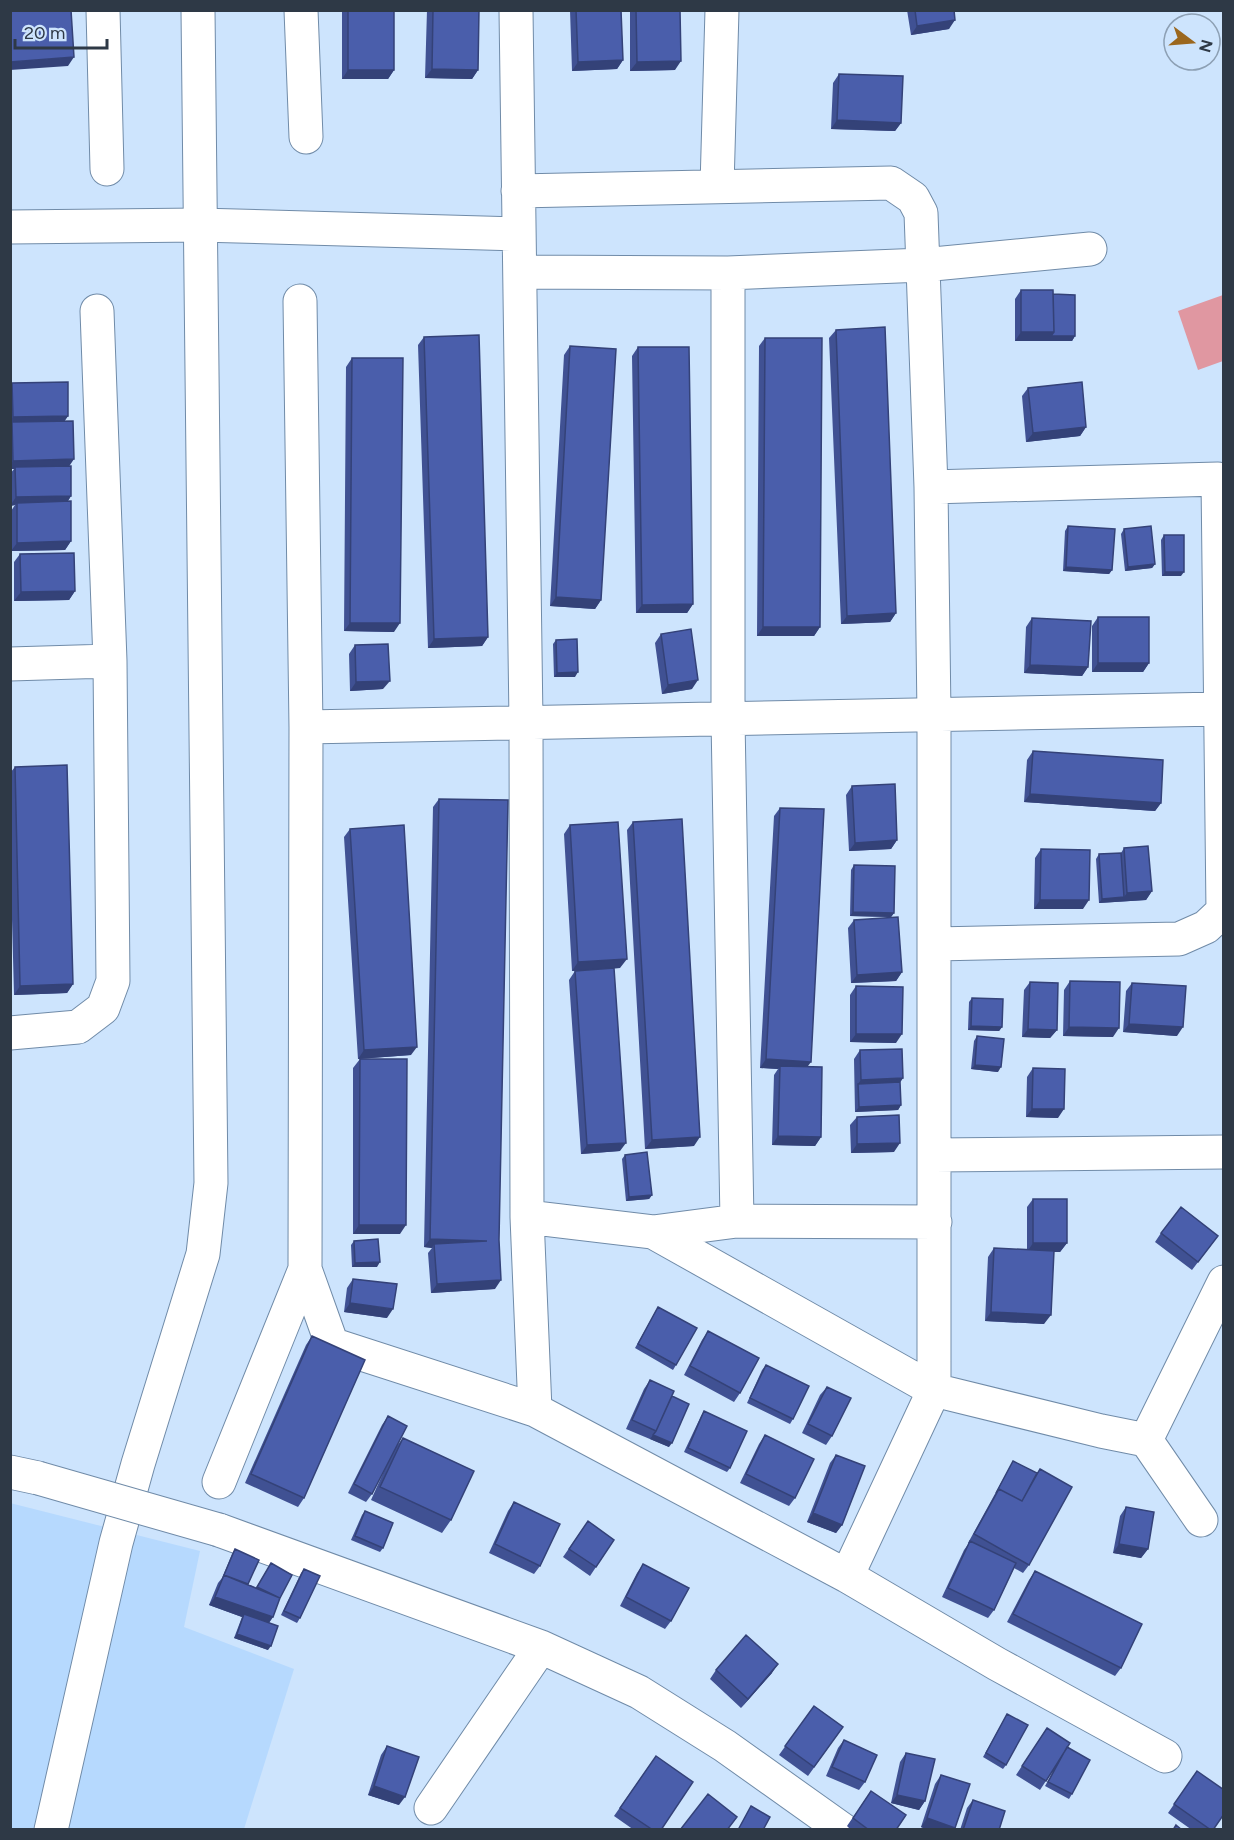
<svg xmlns="http://www.w3.org/2000/svg" width="1234" height="1840" font-family="Figtree,sans-serif">
<style>
.built{fill:#b6d9fe}
.green{fill:#e097a1}
.lines{fill:none;stroke-linecap:round;stroke-linejoin:round}
.minor-casing{stroke:#708ba8;stroke-width:35}
.tertiary-casing{stroke:#708ba8;stroke-width:35}
.minor{stroke:#fff;stroke-width:33}
.tertiary{stroke:#fff;stroke-width:33}
.minor-bridge-casing{stroke:#708ba8;stroke-width:35;stroke-linecap:butt}
.minor-bridge{stroke:#fff;stroke-width:33}
.wall{fill:#405193}
.shaded-wall{fill:#344278}
.building{fill:#4a5eab;stroke:#344278;stroke-width:1.5}
</style>
<rect width="100%" height="100%" fill="#cde4fd"/>
<!-- built -->
<path class="built" d="M 10,1503 L 200,1551 L 184,1627 L 294,1669 L 244,1829 L 11,1829 Z"/>
<!-- green -->
<path class="green" d="M 1223,295 L 1223,361 L 1198,370 L 1178,311 Z"/>
<g class="lines">
<defs>
<path id="minor" d="M 103,10 L 107,169
M 301,10 L 306,137
M 516,10 L 526,721 L 527,1217 L 535,1410
M 717,186 L 722,10
M 518,191 L 891,183 L 913,198 L 921,213 L 931,487 L 934,715 L 934,1390 L 847,1576
M 10,227 L 199,225 L 519,234
M 521,272 L 728,273 L 923,265 L 1090,249
M 728,273 L 728,719 L 737,1221
M 300,301 L 306,727 L 305,1269 L 330,1339 L 334,1345 L 535,1410 L 847,1576 L 997,1664 L 1165,1756
M 931,487 L 1218,479 L 1223,911 L 1206,927 L 1179,939 L 935,944
M 10,664 L 110,661
M 306,727 L 1220,709
M 10,1033 L 78,1027 L 103,1008 L 113,981 L 110,661 L 97,311
M 935,1155 L 1224,1152
M 527,1217 L 653,1232 L 737,1221 L 935,1222
M 653,1232 L 934,1390 L 1101,1431 L 1146,1440 L 1201,1520
M 1146,1440 L 1224,1282
M 10,1472 L 38,1478
M 219,1482 L 305,1269
M 219,1530 L 541,1647 L 639,1692 L 725,1746 L 843,1830
M 431,1808 L 541,1647"/>
<path id="tertiary" d="M 51,1830 L 116,1543 L 138,1464 L 203,1254 L 211,1183 L 198,10"/>
</defs>
<!-- minor casing -->
<use href="#minor" class="minor-casing"/>
<!-- tertiary casing -->
<use href="#tertiary" class="tertiary-casing"/>
<!-- minor -->
<use href="#minor" class="minor"/>
<!-- tertiary -->
<use href="#tertiary" class="tertiary"/>
<defs>
<path id="minor-bridge" d="M 38,1478 L 219,1530"/>
</defs>
<!-- minor-bridge casing -->
<use href="#minor-bridge" class="minor-bridge-casing"/>
<!-- minor-bridge -->
<use href="#minor-bridge" class="minor-bridge"/>
</g>
<!-- wall -->
<path class="wall" d="M 342,10 L 394,10 L 394,70 L 388,79 L 342,79 Z
M 427,10 L 479,10 L 478,70 L 472,79 L 425,78 Z
M 570,10 L 621,10 L 623,60 L 617,69 L 572,71 Z
M 630,10 L 680,10 L 675,70 L 630,71 Z
M 907,10 L 954,10 L 949,29 L 911,35 Z
M 839,74 L 901,123 L 895,131 L 831,129 L 833,83 Z
M 1021,290 L 1053,294 L 1075,336 L 1072,341 L 1015,341 L 1015,299 Z
M 836,330 L 896,613 L 890,622 L 841,624 L 829,338 Z
M 424,337 L 488,637 L 482,646 L 428,648 L 418,345 Z
M 765,338 L 820,627 L 814,636 L 757,636 L 759,346 Z
M 570,346 L 601,600 L 595,609 L 550,606 L 564,355 Z
M 638,347 L 693,604 L 687,613 L 636,613 L 632,356 Z
M 352,358 L 394,632 L 344,631 L 346,367 Z
M 12,383 L 68,416 L 64,421 L 71,496 L 68,501 L 71,541 L 65,550 L 11,551 L 11,511 L 15,505 L 10,506 L 10,474 L 14,469 L 10,469 L 10,385 Z
M 1028,388 L 1086,427 L 1080,436 L 1026,442 L 1022,396 Z
M 1068,526 L 1112,570 L 1109,574 L 1063,571 L 1065,531 Z
M 1124,529 L 1155,564 L 1152,568 L 1125,571 L 1121,534 Z
M 1164,535 L 1181,576 L 1162,576 L 1161,540 Z
M 20,554 L 75,591 L 69,600 L 14,601 L 14,562 Z
M 1098,617 L 1149,663 L 1143,672 L 1092,672 L 1092,626 Z
M 1032,618 L 1088,667 L 1082,676 L 1024,673 L 1026,627 Z
M 661,634 L 692,689 L 662,694 L 655,643 Z
M 556,640 L 575,677 L 554,677 L 553,644 Z
M 355,645 L 383,689 L 350,691 L 349,654 Z
M 1033,751 L 1161,803 L 1155,811 L 1024,802 L 1027,760 Z
M 15,767 L 73,984 L 67,993 L 14,995 L 10,844 L 10,773 Z
M 852,786 L 897,840 L 891,849 L 849,851 L 846,795 Z
M 439,799 L 495,1289 L 431,1293 L 428,1253 L 432,1248 L 424,1247 L 433,807 Z
M 780,808 L 807,1067 L 821,1137 L 815,1146 L 772,1145 L 774,1075 L 778,1069 L 760,1068 L 774,816 Z
M 633,822 L 694,1146 L 645,1149 L 627,830 Z
M 570,825 L 620,968 L 572,971 L 564,834 Z
M 350,829 L 411,1055 L 358,1059 L 344,837 Z
M 1124,848 L 1152,891 L 1146,900 L 1099,903 L 1096,859 L 1099,854 L 1121,853 Z
M 1041,849 L 1083,909 L 1034,909 L 1035,858 Z
M 854,865 L 894,913 L 891,917 L 850,916 L 851,870 Z
M 854,920 L 902,972 L 896,981 L 851,983 L 848,928 Z
M 575,971 L 620,1151 L 581,1154 L 569,980 Z
M 1070,981 L 1113,1037 L 1063,1036 L 1064,990 Z
M 1030,982 L 1057,1030 L 1050,1038 L 1022,1037 L 1024,990 Z
M 1132,983 L 1177,1036 L 1123,1032 L 1126,991 Z
M 856,986 L 896,1043 L 850,1042 L 850,995 Z
M 972,998 L 1002,1027 L 999,1031 L 968,1030 L 969,1002 Z
M 977,1036 L 998,1072 L 971,1069 L 974,1041 Z
M 860,1050 L 903,1078 L 900,1082 L 901,1105 L 898,1110 L 855,1112 L 854,1059 Z
M 360,1059 L 400,1234 L 353,1234 L 353,1068 Z
M 1033,1068 L 1058,1118 L 1026,1117 L 1027,1077 Z
M 857,1117 L 894,1152 L 851,1153 L 850,1125 Z
M 625,1155 L 652,1195 L 649,1199 L 626,1201 L 622,1159 Z
M 1033,1199 L 1067,1243 L 1060,1252 L 1054,1252 L 1044,1324 L 985,1321 L 988,1257 L 994,1248 L 1027,1250 L 1027,1207 Z
M 1161,1233 L 1218,1236 L 1192,1270 L 1155,1242 Z
M 354,1241 L 377,1267 L 352,1267 L 351,1245 Z
M 353,1279 L 387,1318 L 344,1312 L 347,1288 Z
M 658,1307 L 676,1365 L 673,1370 L 635,1348 Z
M 708,1331 L 740,1393 L 734,1402 L 684,1375 L 702,1340 Z
M 312,1336 L 304,1498 L 298,1507 L 245,1483 L 306,1345 Z
M 766,1365 L 793,1419 L 790,1424 L 747,1403 L 762,1370 Z
M 650,1380 L 672,1396 L 669,1447 L 626,1429 L 644,1389 Z
M 827,1387 L 832,1436 L 826,1445 L 802,1433 L 820,1395 Z
M 704,1411 L 730,1468 L 727,1472 L 684,1452 L 701,1416 Z
M 388,1416 L 396,1447 L 403,1438 L 451,1520 L 442,1533 L 371,1500 L 389,1460 L 372,1494 L 366,1502 L 348,1493 L 382,1425 Z
M 765,1435 L 795,1498 L 789,1506 L 740,1483 L 759,1444 Z
M 836,1455 L 842,1525 L 836,1533 L 807,1522 L 830,1463 Z
M 1013,1461 L 1037,1473 L 1040,1469 L 1029,1565 L 1023,1573 L 1014,1568 L 994,1610 L 988,1618 L 942,1597 L 964,1550 L 969,1543 L 968,1543 Z
M 514,1502 L 540,1566 L 534,1574 L 489,1553 L 508,1511 Z
M 1126,1507 L 1148,1549 L 1141,1558 L 1113,1553 L 1120,1516 Z
M 365,1511 L 383,1548 L 380,1552 L 351,1540 L 362,1515 Z
M 588,1521 L 614,1540 L 590,1576 L 563,1557 Z
M 235,1549 L 248,1584 L 256,1588 L 271,1563 L 279,1600 L 273,1617 L 269,1623 L 268,1650 L 234,1638 L 242,1617 L 209,1605 L 218,1583 L 222,1578 L 232,1554 Z
M 643,1564 L 671,1621 L 665,1629 L 620,1606 L 637,1573 Z
M 304,1569 L 300,1618 L 297,1623 L 281,1615 L 301,1573 Z
M 1035,1571 L 1121,1668 L 1115,1676 L 1007,1622 L 1029,1580 Z
M 716,1670 L 772,1673 L 741,1708 L 710,1679 Z
M 814,1706 L 843,1727 L 808,1776 L 779,1755 Z
M 1007,1714 L 1006,1765 L 1003,1769 L 983,1757 Z
M 1047,1728 L 1067,1747 L 1072,1794 L 1069,1799 L 1045,1786 L 1061,1758 L 1040,1790 L 1016,1775 Z
M 844,1740 L 865,1782 L 859,1790 L 826,1776 L 838,1748 Z
M 387,1746 L 399,1805 L 368,1795 L 381,1755 Z
M 906,1753 L 925,1801 L 919,1810 L 891,1803 L 900,1762 Z
M 656,1756 L 661,1830 L 634,1830 L 614,1816 Z
M 1197,1771 L 1213,1830 L 1192,1830 L 1168,1813 Z
M 941,1775 L 955,1828 L 954,1830 L 928,1830 L 921,1827 L 935,1784 Z
M 871,1791 L 896,1830 L 851,1830 L 847,1826 Z
M 973,1800 L 999,1830 L 960,1830 L 967,1808 Z"/>
<!-- shaded-wall -->
<path class="shaded-wall" d="M 955,20 L 949,29 L 911,35 L 917,26 Z
M 74,57 L 68,66 L 10,70 L 10,62 Z
M 623,60 L 617,69 L 572,71 L 578,62 Z
M 681,61 L 675,70 L 630,71 L 637,62 Z
M 432,69 L 478,70 L 472,79 L 425,78 Z
M 348,70 L 394,70 L 388,79 L 342,79 Z
M 837,120 L 901,123 L 895,131 L 831,129 Z
M 1021,332 L 1054,332 L 1075,336 L 1072,341 L 1015,341 Z
M 68,416 L 62,425 L 12,422 L 10,425 L 10,420 L 13,417 Z
M 1086,427 L 1080,436 L 1026,442 L 1033,433 Z
M 74,459 L 68,468 L 15,467 L 14,469 L 10,469 L 10,464 L 13,461 Z
M 71,496 L 65,505 L 17,503 L 15,505 L 10,506 L 16,497 Z
M 71,541 L 65,550 L 11,551 L 17,543 Z
M 1155,564 L 1152,568 L 1125,571 L 1128,567 Z
M 1066,567 L 1112,570 L 1109,574 L 1063,571 Z
M 1165,572 L 1184,572 L 1181,576 L 1162,576 Z
M 75,591 L 69,600 L 14,601 L 21,592 Z
M 556,597 L 601,600 L 595,609 L 550,606 Z
M 693,604 L 687,613 L 636,613 L 642,605 Z
M 896,613 L 890,622 L 841,624 L 847,616 Z
M 350,623 L 400,623 L 394,632 L 344,631 Z
M 763,627 L 820,627 L 814,636 L 757,636 Z
M 488,637 L 482,646 L 428,648 L 434,639 Z
M 1098,663 L 1149,663 L 1143,672 L 1092,672 Z
M 1030,665 L 1088,667 L 1082,676 L 1024,673 Z
M 578,672 L 575,677 L 554,677 L 557,673 Z
M 698,680 L 692,689 L 662,694 L 668,685 Z
M 390,681 L 383,689 L 350,691 L 356,682 Z
M 1030,794 L 1161,803 L 1155,811 L 1024,802 Z
M 897,840 L 891,849 L 849,851 L 855,843 Z
M 1152,891 L 1146,900 L 1099,903 L 1102,899 L 1124,897 L 1127,893 Z
M 1040,900 L 1089,900 L 1083,909 L 1034,909 Z
M 853,912 L 894,913 L 891,917 L 850,916 Z
M 627,959 L 620,968 L 572,971 L 578,962 Z
M 902,972 L 896,981 L 851,983 L 857,975 Z
M 73,984 L 67,993 L 14,995 L 20,986 Z
M 1129,1024 L 1183,1027 L 1177,1036 L 1123,1032 Z
M 971,1026 L 1002,1027 L 999,1031 L 968,1030 Z
M 1069,1027 L 1119,1028 L 1113,1037 L 1063,1036 Z
M 1028,1029 L 1057,1030 L 1050,1038 L 1022,1037 Z
M 856,1034 L 902,1034 L 896,1043 L 850,1042 Z
M 417,1047 L 411,1055 L 358,1059 L 364,1050 Z
M 766,1059 L 811,1062 L 805,1070 L 780,1066 L 778,1069 L 760,1068 Z
M 975,1065 L 1001,1067 L 998,1072 L 971,1069 Z
M 903,1078 L 897,1087 L 858,1084 L 861,1080 Z
M 901,1105 L 898,1110 L 855,1112 L 859,1107 Z
M 1032,1109 L 1064,1109 L 1058,1118 L 1026,1117 Z
M 778,1136 L 821,1137 L 815,1146 L 772,1145 Z
M 700,1137 L 694,1146 L 645,1149 L 652,1140 Z
M 626,1143 L 620,1151 L 581,1154 L 587,1145 Z
M 900,1143 L 894,1152 L 851,1153 L 857,1144 Z
M 652,1195 L 649,1199 L 626,1201 L 629,1197 Z
M 359,1225 L 406,1225 L 400,1234 L 353,1234 Z
M 430,1239 L 487,1241 L 434,1244 L 432,1248 L 424,1247 Z
M 1033,1243 L 1067,1243 L 1060,1252 L 1027,1252 Z
M 380,1262 L 377,1267 L 352,1267 L 355,1263 Z
M 501,1280 L 495,1289 L 431,1293 L 437,1284 Z
M 350,1303 L 393,1309 L 387,1318 L 344,1312 Z
M 991,1312 L 1051,1315 L 1044,1324 L 985,1321 Z
M 653,1435 L 672,1443 L 669,1447 L 650,1439 Z
M 813,1513 L 842,1525 L 836,1533 L 807,1522 Z
M 1119,1544 L 1148,1549 L 1141,1558 L 1113,1553 Z
M 215,1597 L 273,1617 L 267,1625 L 244,1614 L 242,1617 L 209,1605 Z
M 237,1634 L 271,1646 L 268,1650 L 234,1638 Z
M 778,1664 L 772,1673 L 741,1708 L 748,1699 Z
M 374,1786 L 405,1797 L 399,1805 L 368,1795 Z
M 897,1795 L 925,1801 L 919,1810 L 891,1803 Z
M 927,1818 L 955,1828 L 954,1830 L 928,1830 L 921,1827 Z"/>
<!-- building -->
<path class="building" d="M 10,10 L 71,10 L 74,57 L 10,62 Z
M 348,10 L 394,10 L 394,70 L 348,70 Z
M 433,10 L 479,10 L 478,70 L 432,69 Z
M 576,10 L 621,10 L 623,60 L 578,62 Z
M 636,10 L 680,10 L 681,61 L 637,62 Z
M 915,10 L 954,10 L 955,20 L 917,26 Z
M 839,74 L 903,76 L 901,123 L 837,120 Z
M 1021,290 L 1053,290 L 1054,332 L 1021,332 Z
M 1053,294 L 1075,295 L 1075,336 L 1051,336 L 1054,332 Z
M 885,327 L 896,613 L 847,616 L 836,330 Z
M 479,335 L 488,637 L 434,639 L 424,337 Z
M 765,338 L 822,338 L 820,627 L 763,627 Z
M 570,346 L 616,349 L 601,600 L 556,597 Z
M 638,347 L 689,347 L 693,604 L 642,605 Z
M 352,358 L 403,358 L 400,623 L 350,623 Z
M 68,382 L 68,416 L 13,417 L 12,383 Z
M 1082,382 L 1086,427 L 1033,433 L 1028,388 Z
M 73,421 L 74,459 L 13,461 L 12,422 Z
M 71,466 L 71,496 L 16,497 L 15,467 Z
M 71,501 L 71,541 L 17,543 L 17,503 Z
M 1068,526 L 1115,529 L 1112,570 L 1066,567 Z
M 1151,526 L 1155,564 L 1128,567 L 1124,529 Z
M 1164,535 L 1184,535 L 1184,572 L 1165,572 Z
M 74,553 L 75,591 L 21,592 L 20,554 Z
M 1098,617 L 1149,617 L 1149,663 L 1098,663 Z
M 1032,618 L 1091,621 L 1088,667 L 1030,665 Z
M 691,629 L 698,680 L 668,685 L 661,634 Z
M 577,639 L 578,672 L 557,673 L 556,640 Z
M 388,644 L 390,681 L 356,682 L 355,645 Z
M 1033,751 L 1163,760 L 1161,803 L 1030,794 Z
M 67,765 L 73,984 L 20,986 L 15,767 Z
M 895,784 L 897,840 L 855,843 L 852,786 Z
M 439,799 L 508,800 L 499,1240 L 501,1280 L 437,1284 L 434,1244 L 487,1241 L 430,1239 Z
M 780,808 L 824,809 L 811,1062 L 766,1059 Z
M 682,819 L 700,1137 L 652,1140 L 633,822 Z
M 618,822 L 627,959 L 578,962 L 570,825 Z
M 404,825 L 417,1047 L 364,1050 L 350,829 Z
M 1148,846 L 1152,891 L 1127,893 L 1124,848 Z
M 1041,849 L 1090,850 L 1089,900 L 1040,900 Z
M 1121,853 L 1124,897 L 1102,899 L 1099,854 Z
M 854,865 L 895,866 L 894,913 L 853,912 Z
M 898,917 L 902,972 L 857,975 L 854,920 Z
M 614,968 L 626,1143 L 587,1145 L 575,971 Z
M 1070,981 L 1120,982 L 1119,1028 L 1069,1027 Z
M 1030,982 L 1058,983 L 1057,1030 L 1028,1029 Z
M 1132,983 L 1186,986 L 1183,1027 L 1129,1024 Z
M 856,986 L 903,987 L 902,1034 L 856,1034 Z
M 972,998 L 1003,999 L 1002,1027 L 971,1026 Z
M 977,1036 L 1004,1039 L 1001,1067 L 975,1065 Z
M 902,1049 L 903,1078 L 861,1080 L 860,1050 Z
M 360,1059 L 407,1059 L 406,1225 L 359,1225 Z
M 780,1066 L 822,1067 L 821,1137 L 778,1136 Z
M 1033,1068 L 1065,1069 L 1064,1109 L 1032,1109 Z
M 900,1082 L 901,1105 L 859,1107 L 858,1084 Z
M 899,1115 L 900,1143 L 857,1144 L 857,1117 Z
M 647,1152 L 652,1195 L 629,1197 L 625,1155 Z
M 1033,1199 L 1067,1199 L 1067,1243 L 1033,1243 Z
M 1181,1207 L 1218,1236 L 1198,1262 L 1161,1233 Z
M 378,1239 L 380,1262 L 355,1263 L 354,1241 Z
M 994,1248 L 1054,1251 L 1051,1315 L 991,1312 Z
M 353,1279 L 397,1284 L 393,1309 L 350,1303 Z
M 658,1307 L 697,1328 L 676,1365 L 638,1344 Z
M 708,1331 L 759,1358 L 740,1393 L 690,1366 Z
M 312,1336 L 365,1360 L 304,1498 L 251,1474 Z
M 766,1365 L 809,1386 L 793,1419 L 750,1398 Z
M 650,1380 L 674,1391 L 656,1431 L 632,1420 Z
M 827,1387 L 851,1398 L 832,1436 L 808,1424 Z
M 672,1396 L 689,1404 L 672,1443 L 653,1435 L 656,1431 Z
M 704,1411 L 747,1431 L 730,1468 L 688,1448 Z
M 388,1416 L 407,1426 L 372,1494 L 354,1484 Z
M 765,1435 L 814,1459 L 795,1498 L 746,1474 Z
M 403,1438 L 474,1471 L 451,1520 L 380,1487 Z
M 836,1455 L 865,1466 L 842,1525 L 813,1513 Z
M 1013,1461 L 1037,1473 L 1022,1501 L 999,1489 L 996,1493 Z
M 1040,1469 L 1072,1487 L 1029,1565 L 974,1534 L 999,1489 L 1022,1501 Z
M 514,1502 L 560,1524 L 540,1566 L 495,1544 Z
M 1126,1507 L 1154,1512 L 1148,1549 L 1119,1544 Z
M 365,1511 L 393,1523 L 383,1548 L 355,1536 Z
M 588,1521 L 614,1540 L 596,1567 L 569,1549 Z
M 970,1541 L 1016,1563 L 994,1610 L 948,1588 Z
M 235,1549 L 259,1560 L 248,1584 L 224,1575 Z
M 271,1563 L 292,1575 L 279,1600 L 280,1598 L 257,1587 Z
M 643,1564 L 689,1588 L 671,1621 L 626,1597 Z
M 304,1569 L 320,1576 L 300,1618 L 284,1611 Z
M 1035,1571 L 1142,1624 L 1121,1668 L 1013,1614 Z
M 224,1575 L 280,1598 L 273,1617 L 215,1597 Z
M 244,1614 L 278,1626 L 271,1646 L 237,1634 Z
M 746,1635 L 778,1664 L 748,1699 L 716,1670 Z
M 814,1706 L 843,1727 L 814,1767 L 785,1746 Z
M 1007,1714 L 1028,1725 L 1006,1765 L 986,1753 Z
M 1047,1728 L 1070,1743 L 1046,1781 L 1022,1766 Z
M 844,1740 L 877,1755 L 865,1782 L 832,1767 Z
M 387,1746 L 419,1757 L 405,1797 L 374,1786 Z
M 1067,1747 L 1090,1760 L 1072,1794 L 1048,1782 Z
M 906,1753 L 935,1759 L 925,1801 L 897,1795 Z
M 656,1756 L 693,1782 L 661,1830 L 653,1830 L 620,1808 Z
M 1197,1771 L 1224,1790 L 1224,1814 L 1213,1830 L 1211,1830 L 1174,1804 Z
M 941,1775 L 970,1784 L 955,1828 L 927,1818 Z
M 871,1791 L 906,1815 L 896,1830 L 869,1830 L 853,1818 Z
M 708,1794 L 737,1817 L 727,1830 L 680,1830 Z
M 973,1800 L 1005,1811 L 999,1830 L 963,1830 Z
M 751,1806 L 770,1817 L 763,1830 L 738,1830 Z
M 1176,1825 L 1182,1830 L 1173,1830 Z"/>
<!-- border -->
<rect width="1234" height="1840" fill="none" stroke="#2e3946" stroke-width="24"/>
<!-- north arrow -->
<g transform="translate(1192 42) rotate(106)"><circle r="28" fill="#cde4fd" stroke="#8da0b4" stroke-width="1.5"/>
<path d="M0-4.5L10 22L0 15L-10 22Z" fill="#9b671e"/>
<text y="-9" font-size="16" font-weight="bold" text-anchor="middle" fill="#2e3946">N</text>
</g>
<!-- scale -->
<path d="M15 39v9h92v-9" fill="none" stroke="#2e3946" stroke-width="3"/>
<text x="24" y="39" font-size="18" fill="#2e3946" stroke="#cde4fd" stroke-width="4.5" paint-order="stroke">20 m</text>
</svg>
